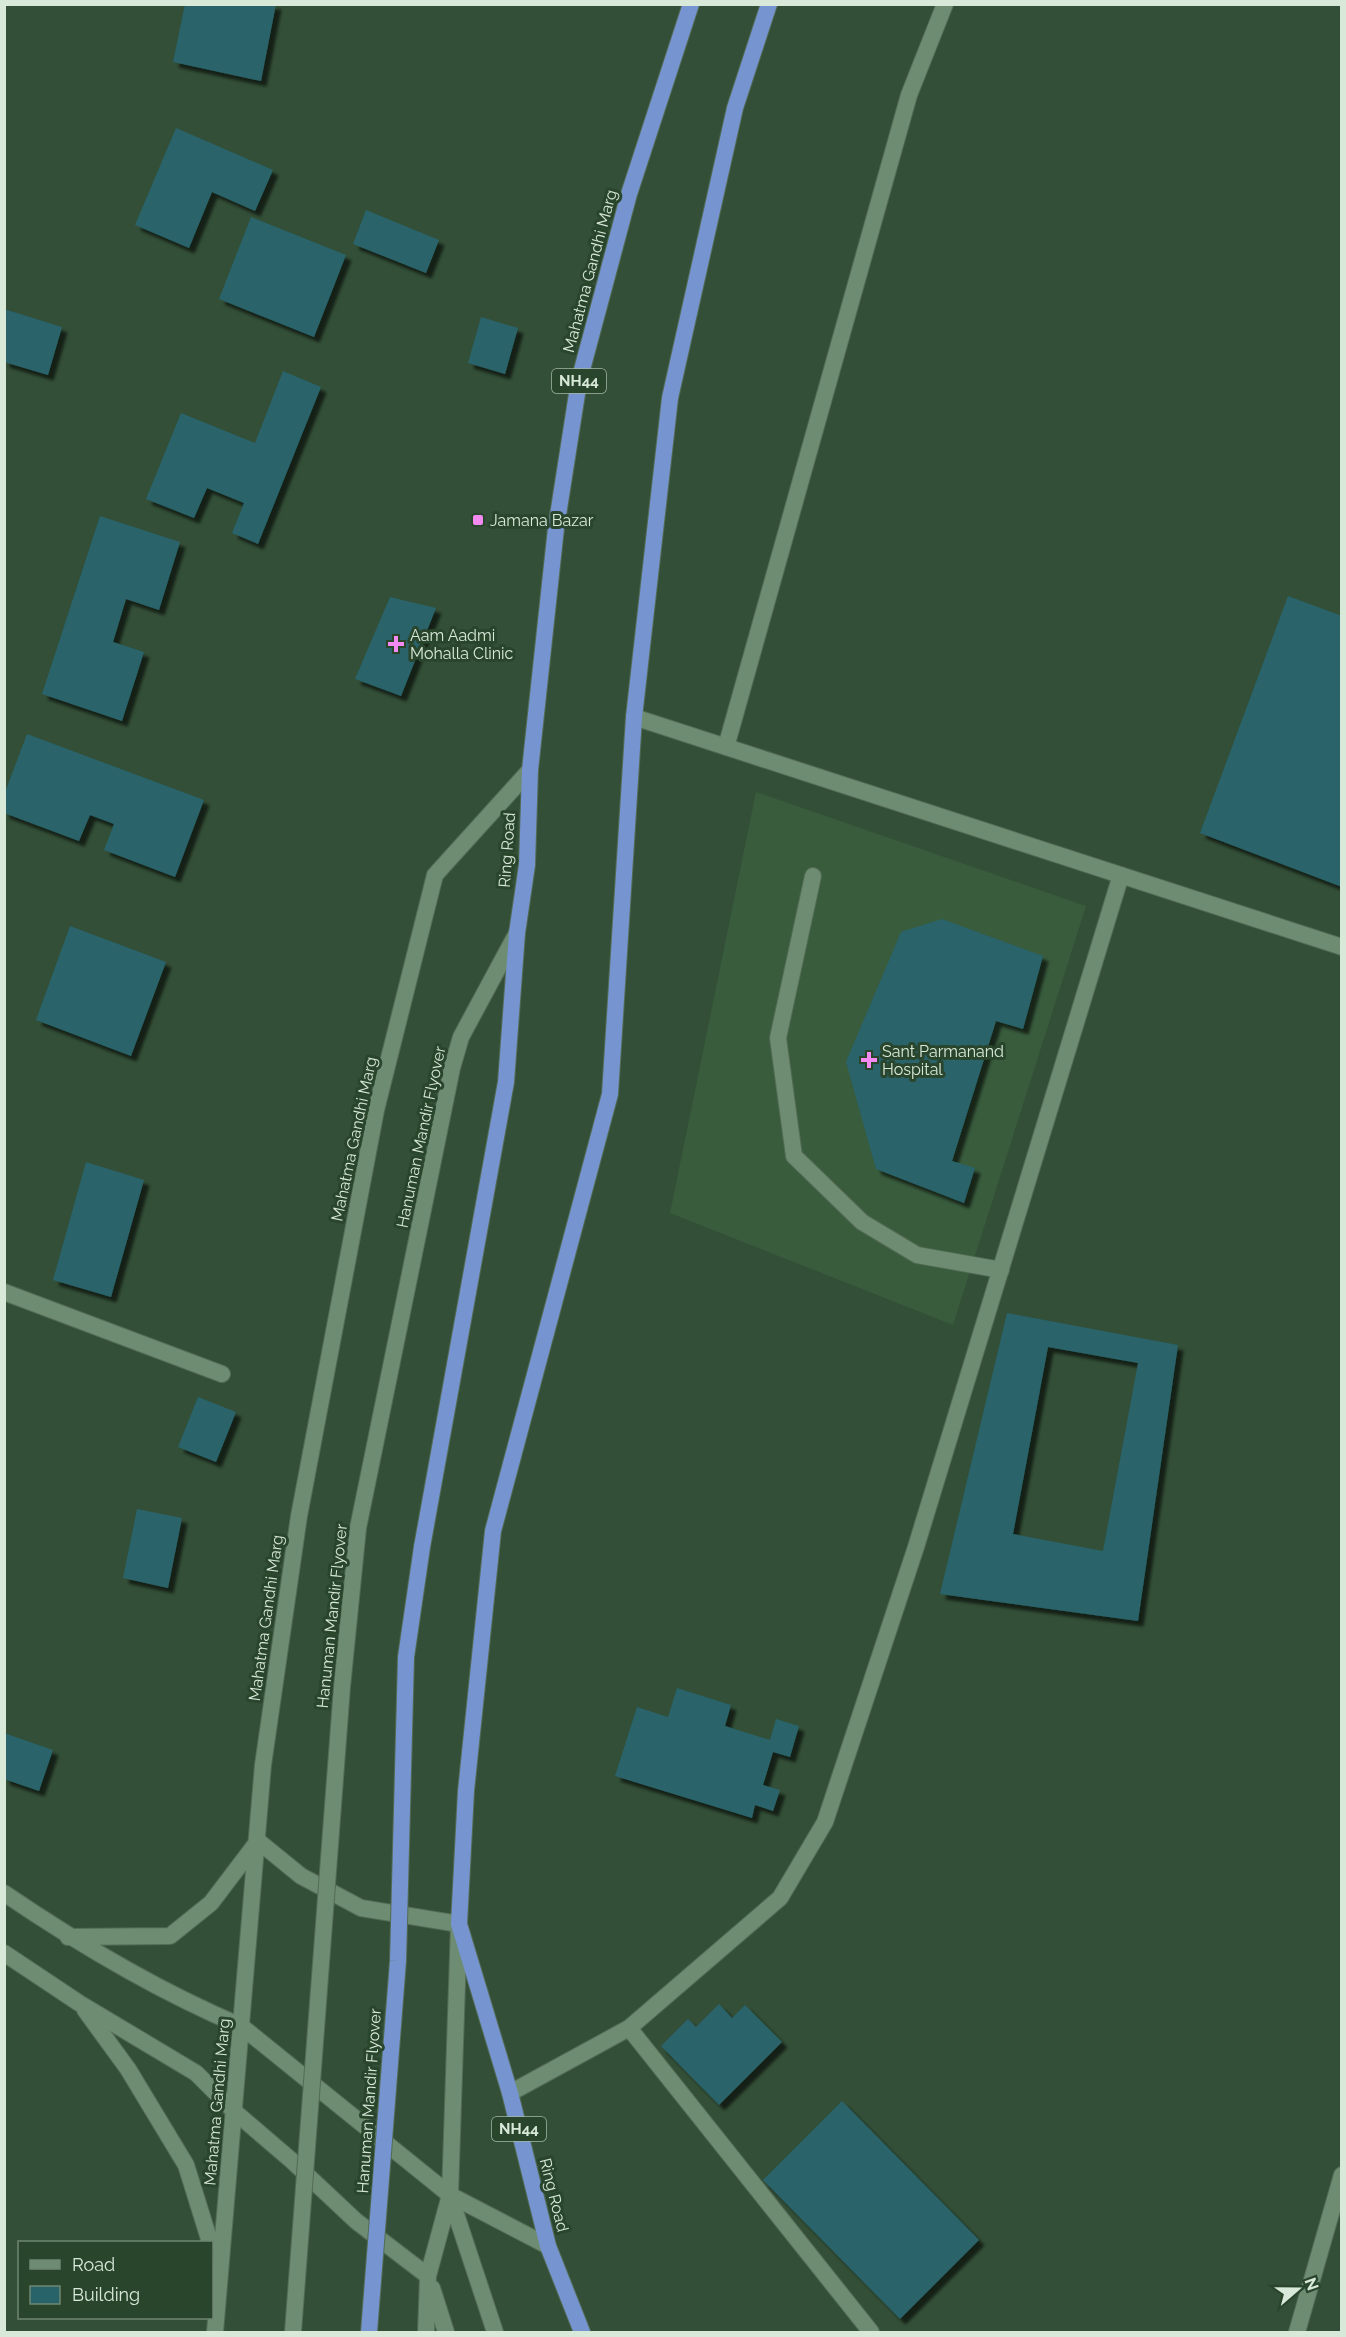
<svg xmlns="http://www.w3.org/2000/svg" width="1346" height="2337" font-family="Raleway,sans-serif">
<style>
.built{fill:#395c3d}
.building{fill:#29636a;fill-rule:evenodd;filter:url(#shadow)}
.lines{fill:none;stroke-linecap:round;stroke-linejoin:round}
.service-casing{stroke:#536b55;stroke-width:18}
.minor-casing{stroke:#536b55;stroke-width:18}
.tertiary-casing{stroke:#536b55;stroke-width:18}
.secondary-casing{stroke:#536b55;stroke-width:18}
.trunk-casing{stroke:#536b55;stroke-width:18}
.service{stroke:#6e8c71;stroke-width:16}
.minor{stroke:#6e8c71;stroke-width:16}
.tertiary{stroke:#6e8c71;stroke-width:16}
.secondary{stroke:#6e8c71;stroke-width:16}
.trunk{stroke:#7594d0;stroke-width:16}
.secondary-bridge-casing{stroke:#536b55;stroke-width:18;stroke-linecap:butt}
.trunk-bridge-casing{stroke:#536b55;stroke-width:18;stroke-linecap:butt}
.secondary-bridge{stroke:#6e8c71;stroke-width:16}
.trunk-bridge{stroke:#7594d0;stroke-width:16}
.poi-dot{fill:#f28af2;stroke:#29452c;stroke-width:2}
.labels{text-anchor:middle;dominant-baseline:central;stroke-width:6;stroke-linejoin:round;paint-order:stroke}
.shield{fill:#29452c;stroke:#a4b7a5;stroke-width:1.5}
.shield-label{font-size:15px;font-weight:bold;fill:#d8e8d9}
.street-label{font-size:16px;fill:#d8e8d9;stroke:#29452c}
.poi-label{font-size:16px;fill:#d8e8d9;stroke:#29452c;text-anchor:start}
</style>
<defs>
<filter id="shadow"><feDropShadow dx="5.5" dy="5.5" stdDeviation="1.5" flood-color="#0009"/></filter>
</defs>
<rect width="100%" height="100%" fill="#334f37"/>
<!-- built -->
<path class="built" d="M 756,792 L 1086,906 L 953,1325 L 670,1213 Z"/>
<!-- building -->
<path class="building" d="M 185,4 L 276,4 L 261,81 L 173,62 Z
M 176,128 L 273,170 L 255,211 L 212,192 L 189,248 L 135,225 Z
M 366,210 L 439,240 L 426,273 L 353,244 Z
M 251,217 L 346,255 L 314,337 L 219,299 Z
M 4,309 L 62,327 L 48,375 L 4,362 Z
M 481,317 L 518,328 L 505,374 L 468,363 Z
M 283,371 L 321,387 L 258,544 L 232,533 L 244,503 L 207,488 L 194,518 L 146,499 L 181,413 L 255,443 Z
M 100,516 L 180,542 L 159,610 L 126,599 L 113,642 L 144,652 L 122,721 L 42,694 Z
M 1288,596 L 1342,616 L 1342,887 L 1200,833 Z
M 390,597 L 436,608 L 401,696 L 355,679 Z
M 27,734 L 204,800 L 175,877 L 104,850 L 114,824 L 90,815 L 79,841 L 4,813 L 4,795 Z
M 942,919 L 1043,956 L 1023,1029 L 996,1021 L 952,1161 L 975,1168 L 964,1203 L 876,1169 L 846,1062 L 901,932 Z
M 70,926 L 166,962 L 131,1056 L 36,1020 Z
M 86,1162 L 144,1180 L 111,1297 L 53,1280 Z
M 1007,1313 L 1178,1345 L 1138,1621 L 940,1594 ZM 1048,1347 L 1138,1363 L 1103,1551 L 1013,1534 Z
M 198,1397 L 236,1412 L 216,1462 L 178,1447 Z
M 137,1509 L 182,1518 L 168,1588 L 123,1578 Z
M 677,1688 L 731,1705 L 725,1726 L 770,1740 L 776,1719 L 799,1726 L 790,1757 L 773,1752 L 763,1785 L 780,1790 L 773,1811 L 755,1805 L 752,1818 L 615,1776 L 637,1707 L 668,1717 Z
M 4,1733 L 53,1750 L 39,1791 L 4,1779 Z
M 719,2004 L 732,2018 L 745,2005 L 782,2042 L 719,2105 L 661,2046 L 688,2019 L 696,2027 Z
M 842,2101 L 979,2240 L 900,2319 L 763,2180 Z"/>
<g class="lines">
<defs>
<path id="service" d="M 813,876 L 778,1038 L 794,1156 L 862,1222 L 917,1255 L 1001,1270"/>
<path id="minor" d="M 634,717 L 1342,947
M 726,747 L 909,95 L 945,4
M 4,1292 L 222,1374
M 629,2028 L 871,2332
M 510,2093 L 629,2028 L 780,1898 L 825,1822 L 916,1547 L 1121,875
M 1297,2332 L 1342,2175"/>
<path id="tertiary" d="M 4,1893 C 79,1944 158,1991 241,2026 L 450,2195 L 548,2246
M 68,1937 L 170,1936 L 211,1903 L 258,1841 L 301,1876 L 361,1908 L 459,1924 L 450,2195 L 428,2276 L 426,2332
M 4,1953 L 79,2003 L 196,2073 L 235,2112 L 291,2160 L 356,2221 L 428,2276
M 85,2010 L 128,2069 L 186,2165 L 210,2242
M 450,2196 L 495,2332
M 432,2288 L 446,2332
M 215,2332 L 263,1765 L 299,1516 L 376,1110 L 435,875 L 530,770"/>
<path id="secondary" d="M 358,1528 L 452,1068 L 461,1037 L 517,933"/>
<path id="trunk" d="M 422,1547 L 506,1082 L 517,933 L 527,865 L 530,770 L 556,528 L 579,381 L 629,194 L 691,4
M 582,2332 L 548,2246 L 510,2093 L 459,1924 L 466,1791 L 493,1531 L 610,1094 L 634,717 L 670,398 L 735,108 L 769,4"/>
</defs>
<!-- service casing -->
<use href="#service" class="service-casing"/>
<!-- minor casing -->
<use href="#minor" class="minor-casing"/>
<!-- tertiary casing -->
<use href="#tertiary" class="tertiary-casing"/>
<!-- secondary casing -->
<use href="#secondary" class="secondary-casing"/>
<!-- trunk casing -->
<use href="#trunk" class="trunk-casing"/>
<!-- service -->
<use href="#service" class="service"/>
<!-- minor -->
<use href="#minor" class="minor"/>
<!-- tertiary -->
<use href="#tertiary" class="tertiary"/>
<!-- secondary -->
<use href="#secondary" class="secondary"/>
<!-- trunk -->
<use href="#trunk" class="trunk"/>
<defs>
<path id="secondary-bridge" d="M 293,2332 L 342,1687 L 358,1528"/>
<path id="trunk-bridge" d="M 369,2332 L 398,1961 L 406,1657 L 422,1547"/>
</defs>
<!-- secondary-bridge casing -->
<use href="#secondary-bridge" class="secondary-bridge-casing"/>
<!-- trunk-bridge casing -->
<use href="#trunk-bridge" class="trunk-bridge-casing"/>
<!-- secondary-bridge -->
<use href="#secondary-bridge" class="secondary-bridge"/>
<!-- trunk-bridge -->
<use href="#trunk-bridge" class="trunk-bridge"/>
</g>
<!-- markers -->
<g class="poi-dot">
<rect x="472" y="514" width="12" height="12" rx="3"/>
<path d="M393 635h6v6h6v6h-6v6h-6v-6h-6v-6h6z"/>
<path d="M866 1051h6v6h6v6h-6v6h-6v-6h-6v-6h6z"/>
</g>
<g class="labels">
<!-- shield labels -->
<g class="shield">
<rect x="552" y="369" width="54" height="24" rx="4.5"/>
<rect x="492" y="2117" width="54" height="24" rx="4.5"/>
</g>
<g class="shield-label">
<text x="579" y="381">NH44</text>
<text x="519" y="2129">NH44</text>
</g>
<!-- street labels -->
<g class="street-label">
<text transform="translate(590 271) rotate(-75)">Mahatma Gandhi Marg</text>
<text transform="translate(507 850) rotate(-86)">Ring Road</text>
<text transform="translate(421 1137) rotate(-78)">Hanuman Mandir Flyover</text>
<text transform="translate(354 1139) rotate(-78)">Mahatma Gandhi Marg</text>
<text transform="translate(332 1616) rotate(-84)">Hanuman Mandir Flyover</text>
<text transform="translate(266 1618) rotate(-82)">Mahatma Gandhi Marg</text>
<text transform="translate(369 2101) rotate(-86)">Hanuman Mandir Flyover</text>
<text transform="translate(217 2102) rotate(-85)">Mahatma Gandhi Marg</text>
<text transform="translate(554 2195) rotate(76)">Ring Road</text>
</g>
<!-- poi labels -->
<g class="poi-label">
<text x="490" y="520">Jamana Bazar</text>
<text x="410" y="635">Aam Aadmi<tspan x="410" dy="18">Mohalla Clinic</tspan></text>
<text x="882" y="1051">Sant Parmanand<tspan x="882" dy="18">Hospital</tspan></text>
</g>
</g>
<!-- border -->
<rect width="1346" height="2337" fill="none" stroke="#d8e8d9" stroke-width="12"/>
<!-- legend -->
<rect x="18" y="2241" width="195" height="78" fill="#29452c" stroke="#6f8671" stroke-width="1.5"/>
<rect x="30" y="2260" width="30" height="9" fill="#6e8c71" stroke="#6f8671" stroke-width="1.5"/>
<text x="72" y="2271" font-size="18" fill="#d8e8d9">Road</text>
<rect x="30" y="2286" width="30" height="18" fill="#29636a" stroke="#6f8671" stroke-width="1.5"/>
<text x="72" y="2301" font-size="18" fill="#d8e8d9">Building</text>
<!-- north arrow -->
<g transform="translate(1298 2289) rotate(70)" stroke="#29452c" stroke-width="4.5" paint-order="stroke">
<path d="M0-4.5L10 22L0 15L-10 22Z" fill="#d8e8d9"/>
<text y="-9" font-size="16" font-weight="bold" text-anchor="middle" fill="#d8e8d9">N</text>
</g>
</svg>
